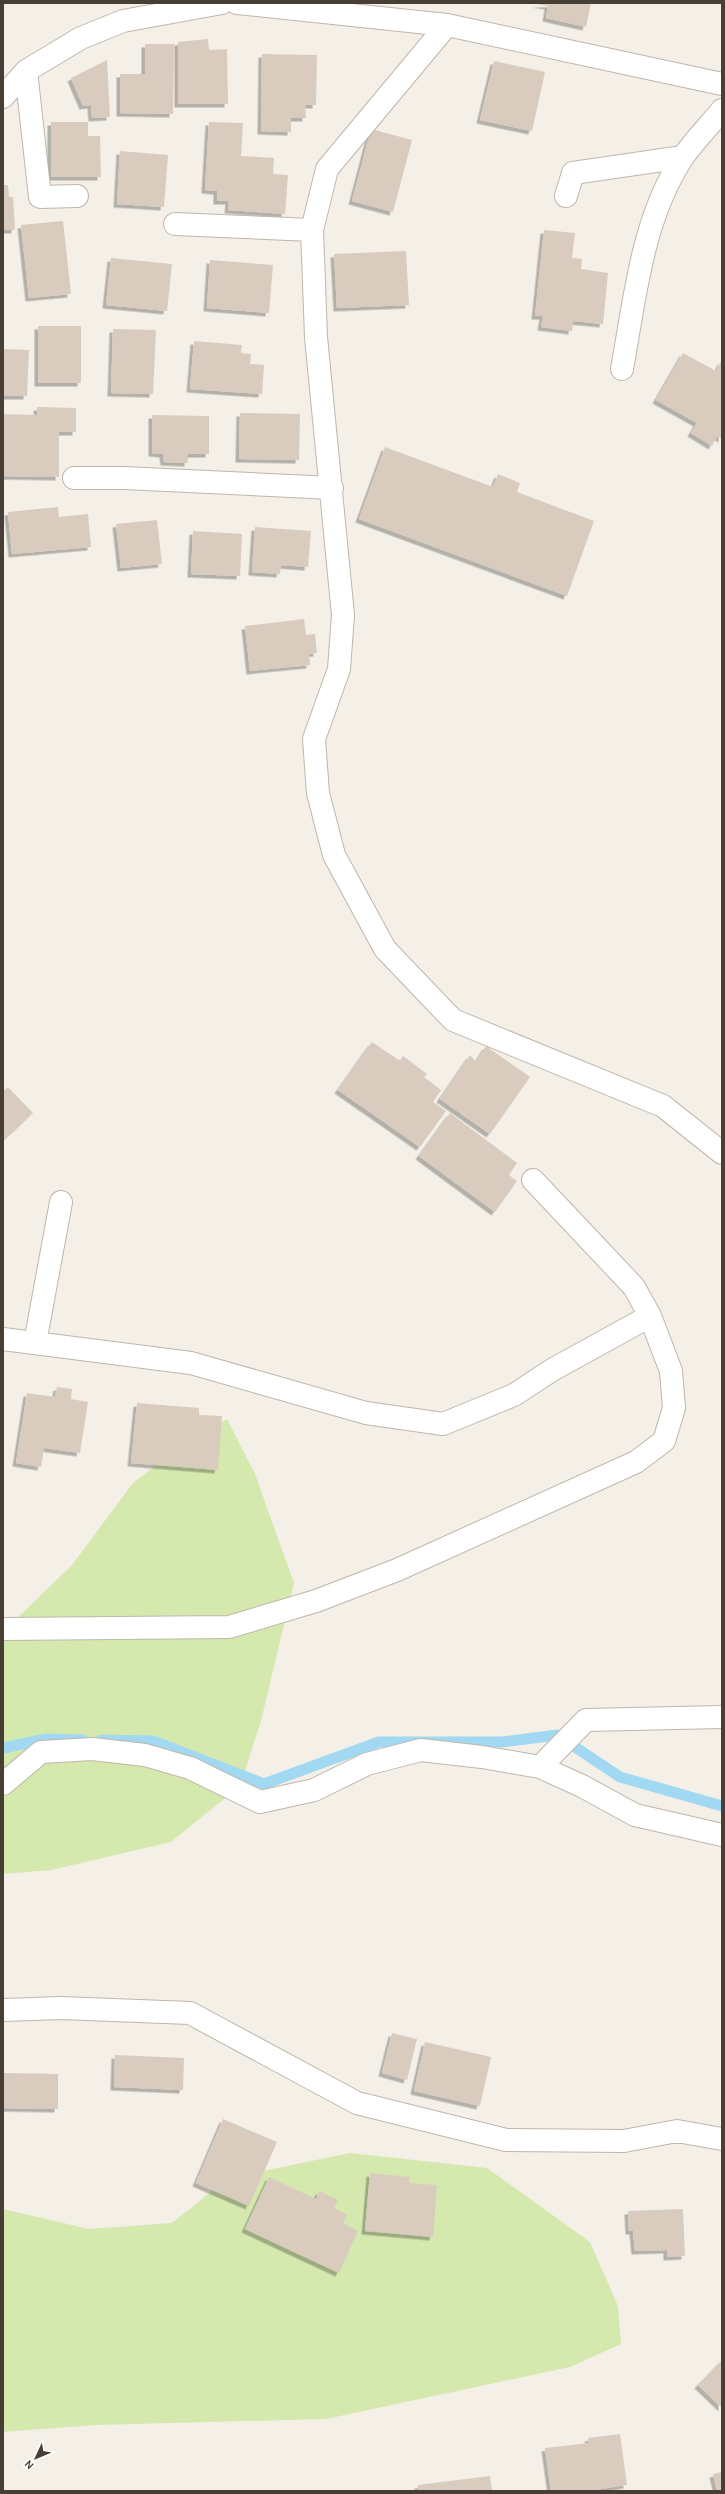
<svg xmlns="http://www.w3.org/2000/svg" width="725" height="2494" font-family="Karla,sans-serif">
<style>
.green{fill:#d5e9af}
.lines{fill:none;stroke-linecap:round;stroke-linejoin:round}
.stream{stroke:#a2d9f2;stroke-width:11}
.building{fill:#d9ccbf;filter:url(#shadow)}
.minor-casing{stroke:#c0b6aa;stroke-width:24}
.minor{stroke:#fff;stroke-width:22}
</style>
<defs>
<filter id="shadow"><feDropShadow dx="-3.5" dy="3.5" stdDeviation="0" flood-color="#0004"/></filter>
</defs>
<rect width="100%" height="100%" fill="#f4efe7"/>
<!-- green -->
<path class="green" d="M 227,1419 L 255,1474 L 294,1583 L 261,1721 L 240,1786 L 171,1842 L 51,1870 L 3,1874 L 3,1621 L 13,1622 L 72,1565 L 133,1483 L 180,1447 Z
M 350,2153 L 487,2168 L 590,2242 L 618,2306 L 621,2344 L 570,2367 L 326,2419 L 96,2425 L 3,2432 L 3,2209 L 89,2229 L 172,2223 L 228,2178 Z"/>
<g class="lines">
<!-- stream -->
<path class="stream" d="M 101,1740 L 153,1741 L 264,1784 L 379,1742 L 502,1742 L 557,1735 L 620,1777 L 722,1806
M 3,1748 L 46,1739 L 83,1740"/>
</g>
<!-- building -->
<path class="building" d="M 591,3 L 586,27 L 546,18 L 548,6 L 536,4 Z
M 208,39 L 209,50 L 227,49 L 228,104 L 178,104 L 178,42 Z
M 145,44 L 174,44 L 173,114 L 120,113 L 120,74 L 145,74 Z
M 262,54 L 317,55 L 316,105 L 305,105 L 306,118 L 291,118 L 291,132 L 261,131 Z
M 107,60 L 110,117 L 92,118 L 91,105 L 83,106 L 71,78 Z
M 494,61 L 545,72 L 532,131 L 480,120 Z
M 51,122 L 88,122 L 88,136 L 100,136 L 101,177 L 51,177 Z
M 209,122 L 243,123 L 241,156 L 274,158 L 273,174 L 288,175 L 285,214 L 228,210 L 229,201 L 217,201 L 217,191 L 205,190 Z
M 371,129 L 412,140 L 393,212 L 352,201 Z
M 120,151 L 168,155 L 164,207 L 117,204 Z
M 3,185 L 8,185 L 9,197 L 13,197 L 15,230 L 3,230 Z
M 63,221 L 71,294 L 29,298 L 21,225 Z
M 544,230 L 575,233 L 572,258 L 582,259 L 581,269 L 608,273 L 603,324 L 573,321 L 572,331 L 541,327 L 543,316 L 535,316 Z
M 406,251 L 409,305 L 337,308 L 334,254 Z
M 111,258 L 172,264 L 167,311 L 106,305 Z
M 210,260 L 273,265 L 269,313 L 207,308 Z
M 38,326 L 81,326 L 81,383 L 38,383 Z
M 113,329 L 156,330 L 153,394 L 111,393 Z
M 194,341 L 242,345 L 241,353 L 251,354 L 250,364 L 264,365 L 262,394 L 190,389 Z
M 3,349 L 29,350 L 27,396 L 3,396 Z
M 683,353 L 716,371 L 722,360 L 722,439 L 717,436 L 712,446 L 691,433 L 697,423 L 656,400 Z
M 37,407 L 76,408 L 76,432 L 59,432 L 59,477 L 3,476 L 3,414 L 37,415 Z
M 240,413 L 300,414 L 299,460 L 239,459 Z
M 152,415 L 209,416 L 209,454 L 188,454 L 188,463 L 164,462 L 163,454 L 152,453 Z
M 385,447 L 493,487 L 498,474 L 520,483 L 517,492 L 594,521 L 567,596 L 359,519 Z
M 58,507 L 59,517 L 88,514 L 91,547 L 12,554 L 8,512 Z
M 157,520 L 162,564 L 121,568 L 116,524 Z
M 255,527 L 311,531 L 308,567 L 281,565 L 280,574 L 252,572 Z
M 193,531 L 242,534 L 240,576 L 191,574 Z
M 304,619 L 306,635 L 315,634 L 317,653 L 309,654 L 310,665 L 250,671 L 245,626 Z
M 372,1042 L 400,1061 L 403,1056 L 427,1074 L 424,1077 L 441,1090 L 433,1102 L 446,1111 L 420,1147 L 338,1090 Z
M 486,1046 L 530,1077 L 490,1134 L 440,1099 L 470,1055 L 476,1062 Z
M 8,1087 L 33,1113 L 3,1141 L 3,1091 Z
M 450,1113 L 517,1163 L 509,1175 L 517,1181 L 495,1212 L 419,1156 Z
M 57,1387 L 72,1389 L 71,1399 L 88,1402 L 80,1453 L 44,1448 L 41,1467 L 16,1463 L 27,1393 L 55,1397 Z
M 137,1403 L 199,1408 L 199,1415 L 222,1416 L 218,1470 L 131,1463 Z
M 392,2033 L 417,2039 L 407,2080 L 382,2073 Z
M 425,2042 L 491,2057 L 480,2106 L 414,2091 Z
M 115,2055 L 184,2058 L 183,2090 L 114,2087 Z
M 4,2073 L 58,2074 L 58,2109 L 3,2108 Z
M 223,2119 L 277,2142 L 249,2206 L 196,2183 Z
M 370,2173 L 410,2177 L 409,2183 L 437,2185 L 433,2237 L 365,2231 Z
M 269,2177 L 316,2199 L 319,2191 L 338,2200 L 334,2208 L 347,2215 L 343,2223 L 358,2231 L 339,2273 L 245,2229 Z
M 683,2209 L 685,2256 L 667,2257 L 667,2250 L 635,2251 L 633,2231 L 629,2231 L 628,2211 Z
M 722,2360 L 722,2408 L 698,2385 Z
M 620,2434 L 627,2485 L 600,2489 L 601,2491 L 551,2491 L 545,2448 L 589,2443 L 588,2438 Z
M 722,2472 L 722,2491 L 717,2491 L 713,2474 Z
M 490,2476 L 492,2491 L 418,2491 L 418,2485 Z"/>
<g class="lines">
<defs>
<path id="minor" d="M 237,3 L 447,25 L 722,84
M 447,25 L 327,169 L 312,230 L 316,337 L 343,615 L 339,669 L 314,739 L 318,793 L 334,855 L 385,949 L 453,1020 L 663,1106 L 722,1153
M 26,71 L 40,197 L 77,196
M 3,97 L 26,71 L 81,38 L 123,21 L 222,3
M 566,196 L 573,173 L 683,157
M 175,224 L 312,230
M 622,369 C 635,298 642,219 683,157 C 694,141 709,126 722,110
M 74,478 L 124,478 L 332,488
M 3,1339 L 191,1363 L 366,1413 L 443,1424 L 514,1395 L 552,1370 L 650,1316
M 35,1343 L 61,1202
M 3,1629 L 229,1627 L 316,1601 L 397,1570 L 636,1462 L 664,1441 L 674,1408 L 671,1371 L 650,1316 L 634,1287 L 533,1180
M 540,1767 L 586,1720 L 722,1717
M 3,1784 L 41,1752 L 92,1749 L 145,1755 L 190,1768 L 260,1802 L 314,1790 L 367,1764 L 421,1750 L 482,1757 L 540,1767 L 582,1786 L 635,1815 L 722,1835
M 3,2010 L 61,2008 L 190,2013 L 357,2103 L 506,2140 L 624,2141 L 677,2131 L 722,2139"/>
</defs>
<!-- minor casing -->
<use href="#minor" class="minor-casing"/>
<!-- minor -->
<use href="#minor" class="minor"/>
</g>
<!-- border -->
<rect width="725" height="2494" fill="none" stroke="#473f36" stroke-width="8"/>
<!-- north arrow -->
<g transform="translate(36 2458) rotate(226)" stroke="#ffffff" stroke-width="3" paint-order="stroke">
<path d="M0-3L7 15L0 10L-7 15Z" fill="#473f36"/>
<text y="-6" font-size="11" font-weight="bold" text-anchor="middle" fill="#473f36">N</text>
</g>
</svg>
